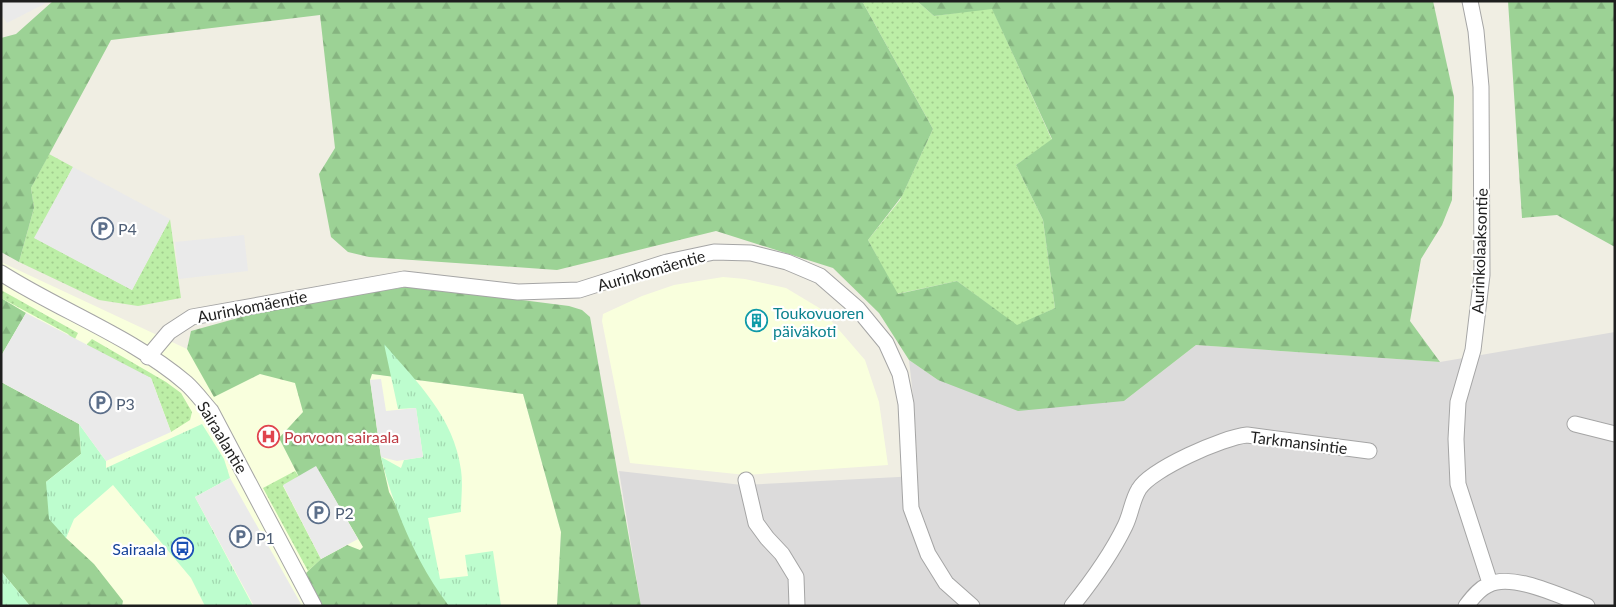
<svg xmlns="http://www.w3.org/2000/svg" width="1616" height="607" font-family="Lato,sans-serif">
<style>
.residential{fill:#dcdbdb}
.education{fill:#f9ffdd}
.grass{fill:url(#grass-dots)}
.forest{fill:url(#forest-firs)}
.park{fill:url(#park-tufts)}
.parking{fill:#eaeaea}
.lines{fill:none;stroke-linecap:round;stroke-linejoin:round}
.minor-casing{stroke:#a5a5a5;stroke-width:17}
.minor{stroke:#fff;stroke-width:15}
.labels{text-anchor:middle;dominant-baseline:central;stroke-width:4.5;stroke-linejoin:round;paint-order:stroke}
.service-label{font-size:16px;fill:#4e5e75;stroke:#fff;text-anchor:start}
.street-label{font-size:16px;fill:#1e1e1e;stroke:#fff}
.culture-label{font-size:16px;fill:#0d838f;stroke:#fff;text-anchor:start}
.health-label{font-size:16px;fill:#be3a42;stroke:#fff;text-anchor:start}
.transit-label{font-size:16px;fill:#164399;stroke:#fff;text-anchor:end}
</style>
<defs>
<pattern id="grass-dots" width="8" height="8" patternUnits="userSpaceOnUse" patternTransform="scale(1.25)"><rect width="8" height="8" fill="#bceea6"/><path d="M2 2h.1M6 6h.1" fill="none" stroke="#a1cc8e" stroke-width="1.8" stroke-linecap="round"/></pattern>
<pattern id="forest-firs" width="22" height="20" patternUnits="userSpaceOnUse" patternTransform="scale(1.25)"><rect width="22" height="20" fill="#9cd295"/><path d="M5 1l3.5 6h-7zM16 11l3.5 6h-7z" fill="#86b480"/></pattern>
<pattern id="park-tufts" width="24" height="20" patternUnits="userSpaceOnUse" patternTransform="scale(1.25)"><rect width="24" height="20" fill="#bdfdce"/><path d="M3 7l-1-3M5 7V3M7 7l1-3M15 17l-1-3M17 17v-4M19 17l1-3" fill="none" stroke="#a2d8b0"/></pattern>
</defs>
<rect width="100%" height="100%" fill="#f0eee3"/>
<!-- residential -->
<path class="residential" d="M 1615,332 L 1615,606 L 641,606 L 619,471 L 742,485 L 918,476 L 914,405 L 909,360 L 938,380 L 1124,401 L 1196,345 L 1440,362 Z"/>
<!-- education -->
<path class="education" d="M 1,262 L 187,349 L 523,394 L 561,532 L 557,606 L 1,606 Z
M 723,277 L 745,279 L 786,288 L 821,309 L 865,360 L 879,402 L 888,465 L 746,475 L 630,463 L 602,321 L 603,314 L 642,296 L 674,285 Z"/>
<!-- grass -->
<path class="grass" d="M 862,1 L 917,1 L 934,16 L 992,8 L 1052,140 L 1016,165 L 1043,220 L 1055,308 L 1017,326 L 957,281 L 897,294 L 868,240 L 900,200 L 933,129 Z
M 49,154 L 73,167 L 35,238 L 132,290 L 170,219 L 181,298 L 138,306 L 99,300 L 19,262 L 34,208 L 31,188 Z
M 1,290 L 78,333 L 74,341 L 68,334 L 1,298 Z
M 92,339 L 166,382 L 181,393 L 192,412 L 190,420 L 171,432 L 151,378 L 87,351 L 87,344 Z
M 295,471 L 299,477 L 283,486 L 321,559 L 308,571 L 263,488 Z"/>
<!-- forest -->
<path class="forest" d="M 53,1 L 862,1 L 933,129 L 902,196 L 868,240 L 898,294 L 957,281 L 1017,325 L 1055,308 L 1043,220 L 1016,165 L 1052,139 L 992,9 L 934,16 L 917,1 L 1433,1 L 1454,97 L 1452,200 L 1442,225 L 1421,259 L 1410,321 L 1440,362 L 1196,345 L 1124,401 L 1018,411 L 938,380 L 909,360 L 879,313 L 833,268 L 716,231 L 557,270 L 369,257 L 348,252 L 331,237 L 319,174 L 335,148 L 320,15 L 111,40 L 31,188 L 34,208 L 19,262 L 1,252 L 1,38 L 16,34 Z
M 1508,1 L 1615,1 L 1615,247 L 1557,215 L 1522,218 Z
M 412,286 L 569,306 L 582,310 L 590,317 L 641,606 L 557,606 L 561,532 L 523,394 L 372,374 L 370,380 L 381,457 L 389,492 L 449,606 L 320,606 L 306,573 L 321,559 L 347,545 L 360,550 L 363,547 L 316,467 L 299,477 L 279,438 L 303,412 L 295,383 L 260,374 L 214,397 L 187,349 L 191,331 L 278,307 Z
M 1,298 L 26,313 L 1,356 Z
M 1,382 L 79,424 L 81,454 L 46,482 L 66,538 L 94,564 L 123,601 L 122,606 L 30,606 L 1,571 Z"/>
<!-- park -->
<path class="park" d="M 384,344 C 417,382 454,417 461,470 C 463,484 461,499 461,512 L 428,518 L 440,579 L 468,576 L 465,555 L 493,551 L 501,606 L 449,606 C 417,565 393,507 381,457 L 401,468 L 404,460 L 423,457 L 416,408 L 398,409 Z
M 79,424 L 106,461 L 106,468 L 202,424 L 224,459 L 230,478 L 195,497 L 253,606 L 205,606 L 191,578 L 113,485 L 74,519 L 66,538 L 49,519 L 46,482 L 81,454 Z
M 1,571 L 30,606 L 1,606 Z"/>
<!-- parking -->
<path class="parking" d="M 1,1 L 50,1 L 7,23 L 1,14 Z
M 73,167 L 170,219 L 132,290 L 34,238 Z
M 244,235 L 248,271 L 179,279 L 175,242 Z
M 26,313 L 151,378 L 171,432 L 106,461 L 79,424 L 1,382 L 1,356 Z
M 381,379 L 386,411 L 416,408 L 423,457 L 397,461 L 381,457 L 370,380 Z
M 316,466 L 358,539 L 321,559 L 283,485 Z
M 230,478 L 301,604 L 296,606 L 254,606 L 195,497 Z"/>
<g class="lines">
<defs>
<path id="minor" d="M 1470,1 L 1476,31 L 1481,87 L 1482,275 L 1473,350 L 1458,402 L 1456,439 L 1458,484 L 1490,583
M 1,273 C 59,310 134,338 186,383 C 195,391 203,402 211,411 L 314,606
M 148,357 L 169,332 L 192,317 L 404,279 L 518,292 L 579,290 L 667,262 L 714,252 L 751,253 L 787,262 L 820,276 L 858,309 L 886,343 L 900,374 L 906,404 L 911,508 L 928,554 L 946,583 L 972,606
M 1575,424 L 1615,434
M 746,480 L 756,523 L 767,538 L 782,554 L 796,577 L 797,606
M 1072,606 C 1092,581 1111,555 1125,526 C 1131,514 1132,500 1139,489 C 1151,469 1224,437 1247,435 L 1369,451
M 1466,606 C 1472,598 1479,589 1488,585 C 1512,572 1562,597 1587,606"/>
</defs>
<!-- minor casing -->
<use href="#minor" class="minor-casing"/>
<!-- minor -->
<use href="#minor" class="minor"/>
</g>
<!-- icons -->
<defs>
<symbol id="parking-ring" viewBox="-11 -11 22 22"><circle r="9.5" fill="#fff" stroke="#5c6f8a" stroke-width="1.5"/><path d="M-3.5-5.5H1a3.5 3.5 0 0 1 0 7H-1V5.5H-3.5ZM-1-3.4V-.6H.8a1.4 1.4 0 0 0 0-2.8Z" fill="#5c6f8a"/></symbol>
<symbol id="building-ring" viewBox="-11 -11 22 22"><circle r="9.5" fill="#fff" stroke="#0f9aa8" stroke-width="1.5"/><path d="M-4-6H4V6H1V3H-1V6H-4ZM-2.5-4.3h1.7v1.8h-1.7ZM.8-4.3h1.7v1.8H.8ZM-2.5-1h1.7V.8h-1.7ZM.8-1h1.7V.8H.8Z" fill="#0f9aa8"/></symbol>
<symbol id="hospital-ring" viewBox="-11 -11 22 22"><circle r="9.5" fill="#fff" stroke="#e0444e" stroke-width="1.5"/><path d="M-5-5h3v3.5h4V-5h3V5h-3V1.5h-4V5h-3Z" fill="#e0444e"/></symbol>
<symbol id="bus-ring" viewBox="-11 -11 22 22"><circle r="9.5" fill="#fff" stroke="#1a4fb4" stroke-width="1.5"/><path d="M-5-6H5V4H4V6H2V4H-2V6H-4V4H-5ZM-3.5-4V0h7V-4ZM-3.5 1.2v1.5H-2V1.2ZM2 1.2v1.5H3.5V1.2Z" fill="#1a4fb4"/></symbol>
</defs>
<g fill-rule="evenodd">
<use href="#parking-ring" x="90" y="216" width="25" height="25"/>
<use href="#building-ring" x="744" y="308" width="25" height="25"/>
<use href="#parking-ring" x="88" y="390" width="25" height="25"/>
<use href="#hospital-ring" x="256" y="424" width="25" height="25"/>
<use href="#parking-ring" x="306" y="500" width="25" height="25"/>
<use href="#parking-ring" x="228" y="524" width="25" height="25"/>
<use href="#bus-ring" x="170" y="536" width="25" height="25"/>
</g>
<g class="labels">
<!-- service labels -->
<g class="service-label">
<text x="118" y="228">P4</text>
<text x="116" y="403">P3</text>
<text x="335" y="512">P2</text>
<text x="256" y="537">P1</text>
</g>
<!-- street labels -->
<g class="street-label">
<text transform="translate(1479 251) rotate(-88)">Aurinkolaaksontie</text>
<text transform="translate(651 270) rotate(-16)">Aurinkomäentie</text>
<text transform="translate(252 306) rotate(-11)">Aurinkomäentie</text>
<text transform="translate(223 437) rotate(59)">Sairaalantie</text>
<text transform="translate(1299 442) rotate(7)">Tarkmansintie</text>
</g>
<!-- culture labels -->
<g class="culture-label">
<text x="773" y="312">Toukovuoren<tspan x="773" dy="18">päiväkoti</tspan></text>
</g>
<!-- health labels -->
<g class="health-label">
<text x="284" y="436">Porvoon sairaala</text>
</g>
<!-- transit labels -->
<g class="transit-label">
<text x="166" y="548">Sairaala</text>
</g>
</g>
<!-- border -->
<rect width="1616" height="607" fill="none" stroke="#1e1e1e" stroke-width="5"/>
</svg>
